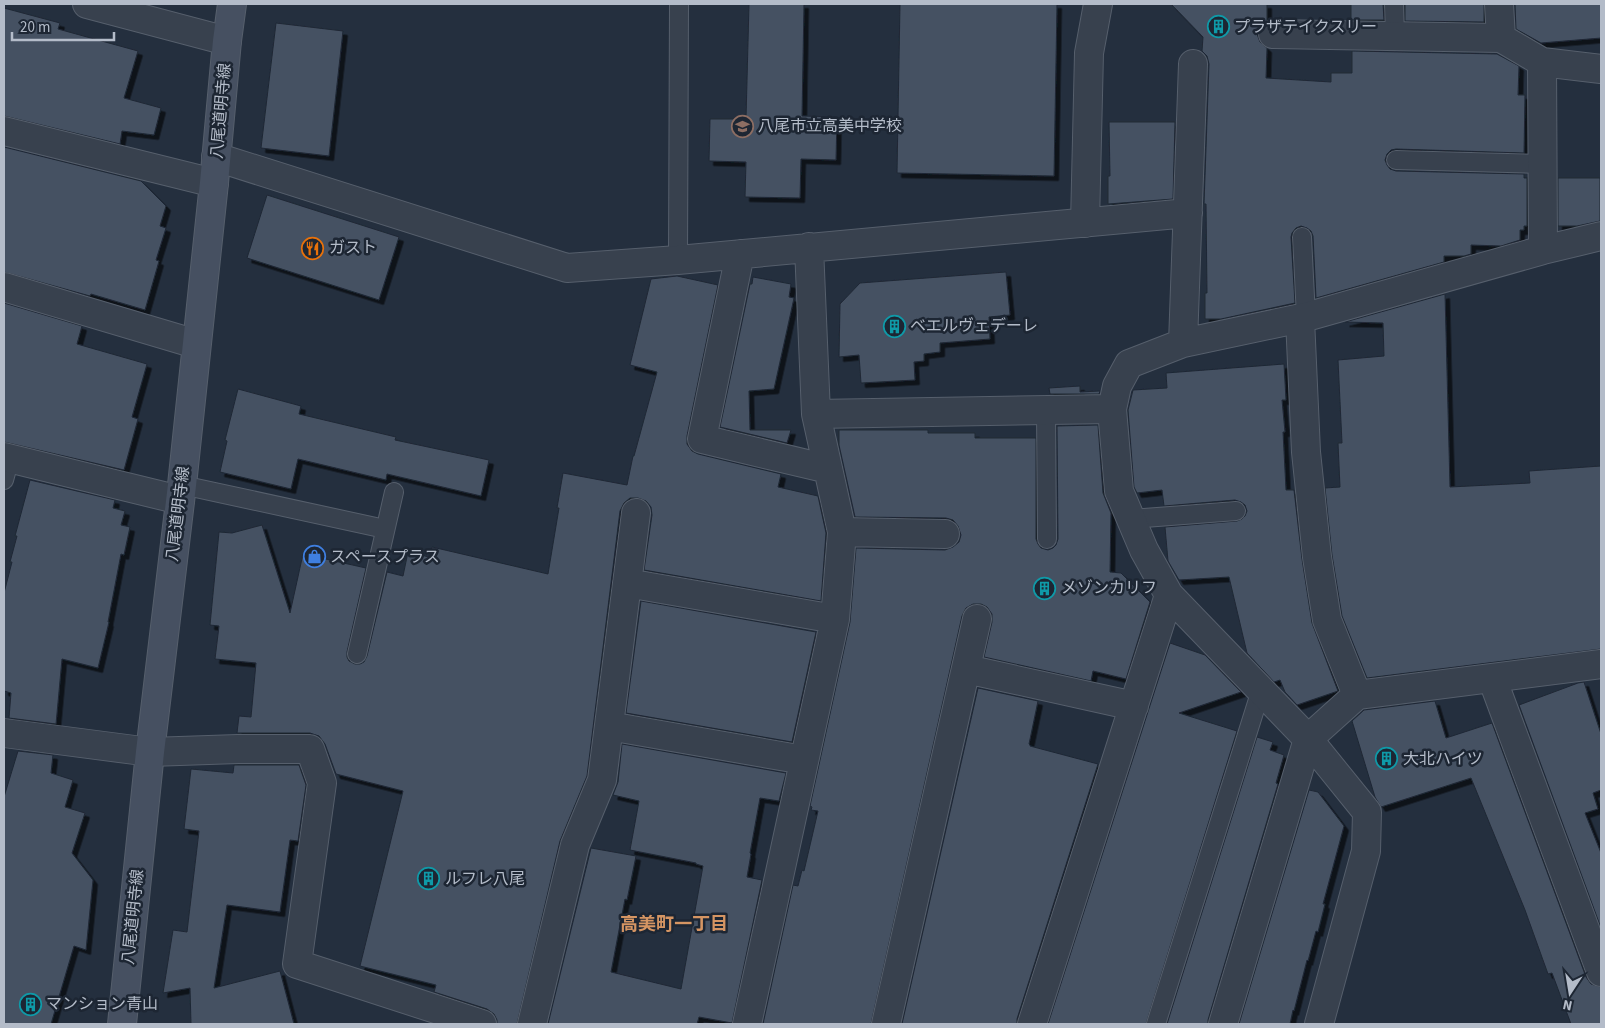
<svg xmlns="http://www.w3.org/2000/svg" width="1605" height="1028" font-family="'Source Sans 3','Noto Sans JP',sans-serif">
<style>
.building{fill:#455162;stroke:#1f2835;filter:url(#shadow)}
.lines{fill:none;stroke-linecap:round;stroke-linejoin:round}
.service-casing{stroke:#565f6c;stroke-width:20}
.minor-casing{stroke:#565f6c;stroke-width:30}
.secondary-casing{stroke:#565f6c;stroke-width:30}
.service{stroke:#38414e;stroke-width:18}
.minor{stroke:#38414e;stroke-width:28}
.secondary{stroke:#465061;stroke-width:28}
.labels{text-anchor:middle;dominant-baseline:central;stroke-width:5;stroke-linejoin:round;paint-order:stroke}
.poi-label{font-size:16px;fill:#b4bcc9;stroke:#1d2633;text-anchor:start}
.street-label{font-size:16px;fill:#b4bcc9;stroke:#1d2633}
.neighbourhood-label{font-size:18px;font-weight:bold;fill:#d59563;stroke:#1d2633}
</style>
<defs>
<filter id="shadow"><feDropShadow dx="4.5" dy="4.5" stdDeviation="0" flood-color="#0009"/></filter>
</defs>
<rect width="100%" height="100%" fill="#242f3e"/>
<!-- building -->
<path class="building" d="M 749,4 L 804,4 L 802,116 L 837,117 L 836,160 L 801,159 L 800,198 L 745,197 L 746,162 L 709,161 L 710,119 L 746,119 Z
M 900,4 L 1057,4 L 1054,176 L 897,173 Z
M 1171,4 L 1267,4 L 1267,20 L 1260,26 L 1257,34 L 1260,42 L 1267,48 L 1266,78 L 1331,82 L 1331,73 L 1352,73 L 1352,51 L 1497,54 L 1519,66 L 1518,95 L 1525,95 L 1524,153 L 1396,149 L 1391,150 L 1387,154 L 1385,160 L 1387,165 L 1390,169 L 1396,171 L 1524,174 L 1524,178 L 1527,178 L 1527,226 L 1524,226 L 1524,230 L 1520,230 L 1520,240 L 1501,246 L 1471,245 L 1471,254 L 1464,256 L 1444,256 L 1444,262 L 1316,298 L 1313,236 L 1311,231 L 1307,228 L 1301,226 L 1296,228 L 1292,233 L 1291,237 L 1295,303 L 1221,319 L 1205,319 L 1205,293 L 1207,293 L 1206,204 L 1204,204 L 1209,64 L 1207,56 L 1202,51 L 1203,37 Z
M 1351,4 L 1383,4 L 1384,20 L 1351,20 Z
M 1405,4 L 1484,4 L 1484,22 L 1405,21 Z
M 1515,4 L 1601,4 L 1601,38 L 1541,43 L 1516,29 Z
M 4,8 L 60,23 L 58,29 L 138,51 L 124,98 L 161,108 L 154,135 L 122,131 L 120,144 L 4,116 Z
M 276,23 L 343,31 L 329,156 L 261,148 Z
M 1109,122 L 1175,122 L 1173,199 L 1108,204 L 1108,176 L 1110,176 Z
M 4,147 L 141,181 L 166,206 L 160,226 L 166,228 L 156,260 L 159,261 L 145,310 L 91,294 L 90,296 L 4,272 Z
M 1558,178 L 1600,178 L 1600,221 L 1577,226 L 1558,226 Z
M 267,195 L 399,237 L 379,300 L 247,258 Z
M 1006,272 L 1010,315 L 989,317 L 990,339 L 940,343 L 940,352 L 924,354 L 924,361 L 914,362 L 915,380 L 861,383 L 859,355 L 839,357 L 840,304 L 860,283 Z
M 677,276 L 718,285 L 687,436 L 687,444 L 692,451 L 698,454 L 781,474 L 778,487 L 818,496 L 826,533 L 821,601 L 644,570 L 652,515 L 651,507 L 646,501 L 638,498 L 630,498 L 624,503 L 620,511 L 587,776 L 560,841 L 517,1024 L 497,1024 L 497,1020 L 494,1014 L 487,1009 L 434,992 L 436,985 L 360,966 L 403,791 L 336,774 L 325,744 L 319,736 L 310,733 L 237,733 L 239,716 L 251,717 L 256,663 L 215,659 L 219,626 L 210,625 L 219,532 L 232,533 L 262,525 L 290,613 L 303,554 L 366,568 L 347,652 L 347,657 L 349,661 L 355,664 L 360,664 L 364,662 L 367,656 L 387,572 L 403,576 L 408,552 L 429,557 L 432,547 L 548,574 L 559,508 L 557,508 L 563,473 L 627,485 L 633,456 L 634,456 L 657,372 L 630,365 L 651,279 Z
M 753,277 L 791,284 L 789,297 L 794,298 L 774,389 L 749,391 L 750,430 L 791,430 L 787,443 L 720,427 L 750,284 L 752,284 Z
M 1445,294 L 1450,487 L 1530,483 L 1529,471 L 1601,466 L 1601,649 L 1367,678 L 1342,616 L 1332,555 L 1325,488 L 1340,487 L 1338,443 L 1342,443 L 1338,360 L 1384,356 L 1383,323 L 1345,322 Z
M 4,303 L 82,326 L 77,344 L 147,364 L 132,417 L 138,419 L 124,470 L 4,442 Z
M 1284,364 L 1286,400 L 1282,400 L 1285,432 L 1283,432 L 1286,490 L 1294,490 L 1302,559 L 1312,623 L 1338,691 L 1297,705 L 1285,692 L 1280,680 L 1274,682 L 1247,653 L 1229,577 L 1179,580 L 1168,561 L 1165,527 L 1237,521 L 1242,519 L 1245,516 L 1247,511 L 1245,505 L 1241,502 L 1235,500 L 1164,506 L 1162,490 L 1137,493 L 1134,487 L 1128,410 L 1133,390 L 1167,388 L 1166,373 Z
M 1080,386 L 1080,392 L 1100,391 L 1099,394 L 1050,394 L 1049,388 Z
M 238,389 L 301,406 L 299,414 L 396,437 L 395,440 L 489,460 L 481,496 L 387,474 L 386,480 L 298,459 L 291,489 L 220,472 L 227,441 L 225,440 Z
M 1098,425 L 1103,493 L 1111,513 L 1110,572 L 1121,573 L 1150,602 L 1126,679 L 1093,671 L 1091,681 L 984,657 L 992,622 L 992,614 L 987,607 L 981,604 L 973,604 L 966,608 L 962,616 L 871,1024 L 763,1024 L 793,885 L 798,886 L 802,870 L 804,871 L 818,811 L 811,810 L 812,807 L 810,806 L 850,622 L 856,548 L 945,550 L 953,547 L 959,542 L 961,535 L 958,526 L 953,520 L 946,518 L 855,517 L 839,445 L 839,430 L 928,430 L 928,433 L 975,433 L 975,438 L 1036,438 L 1036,539 L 1038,544 L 1041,548 L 1048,550 L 1053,548 L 1056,545 L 1058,539 L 1057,426 Z
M 30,480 L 115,500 L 113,508 L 125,511 L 121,525 L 130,527 L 124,555 L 121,554 L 108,622 L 109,622 L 98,668 L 62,659 L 56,724 L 9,718 L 11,693 L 4,691 L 4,593 L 12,562 L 10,562 L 17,536 L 15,536 Z
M 641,601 L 816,632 L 792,742 L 626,713 Z
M 1170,643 L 1205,655 L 1241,692 L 1179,713 L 1237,731 L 1146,1024 L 1048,1024 Z
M 1584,682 L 1601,734 L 1601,790 L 1593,793 L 1598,809 L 1585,813 L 1601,853 L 1601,928 L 1519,705 L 1578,683 Z
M 978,688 L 1038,701 L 1029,744 L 1030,745 L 1030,746 L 1098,764 L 1017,1019 L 1017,1024 L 902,1024 Z
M 1435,701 L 1446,738 L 1492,723 L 1586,977 L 1591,984 L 1601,987 L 1601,1024 L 1571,1024 L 1552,973 L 1548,974 L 1525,910 L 1471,778 L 1381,807 L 1375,797 L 1352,721 L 1364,710 Z
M 1257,737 L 1273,742 L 1270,750 L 1284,755 L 1276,783 L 1278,784 L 1208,1020 L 1208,1024 L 1167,1024 Z
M 622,744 L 786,773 L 779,801 L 760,798 L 750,853 L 751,854 L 747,877 L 762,880 L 732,1023 L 699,1017 L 697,1024 L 548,1024 L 591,848 L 636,856 L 627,900 L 625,899 L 611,972 L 681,989 L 703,866 L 696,864 L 696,863 L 630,850 L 639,801 L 613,795 L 618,782 Z
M 18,751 L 53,755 L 51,773 L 73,780 L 65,807 L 85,813 L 72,853 L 93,880 L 86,950 L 74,946 L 51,1024 L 4,1024 L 4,797 Z
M 234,765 L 299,765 L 306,785 L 298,841 L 290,840 L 280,912 L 227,905 L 214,988 L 280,971 L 294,1024 L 191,1024 L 190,988 L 163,993 L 173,930 L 187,932 L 199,831 L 184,829 L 191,769 L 233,773 Z
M 1309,790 L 1318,792 L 1344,826 L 1323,904 L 1325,904 L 1318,932 L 1316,931 L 1308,961 L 1307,960 L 1294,1011 L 1293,1010 L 1290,1024 L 1239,1024 Z"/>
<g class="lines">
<defs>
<path id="service" d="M 1394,4 L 1395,36
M 1396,160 L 1542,164
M 1302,237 L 1306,317
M 678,260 L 679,4
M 1046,410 L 1047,539
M 4,480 L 10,458
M 182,485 L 385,529
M 1131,519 L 1236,511
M 357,654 L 394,492
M 1156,1024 L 1261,690"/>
<path id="minor" d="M 87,4 L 227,41
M 1499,4 L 1501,38
M 1273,34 L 1501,38 L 1542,62 L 1601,69
M 1542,62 L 1543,250
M 4,131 L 214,183
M 216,157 L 567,268 L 678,260 L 1188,213
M 1085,223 L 1089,53 L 1098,4
M 809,247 L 816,414 L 842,532 L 945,534
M 740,254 L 702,439 L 828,469
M 4,287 L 196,344
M 1300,319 L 1306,452 L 1317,557 L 1327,620 L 1357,695
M 1183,343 L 1193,64
M 816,414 L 1112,409
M 4,457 L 180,500
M 627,583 L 835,619
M 966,669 L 1134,706
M 1492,678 L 1601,972
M 609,726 L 804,760
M 4,733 L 150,752 L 238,749 L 310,749 L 322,783 L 297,964 L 482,1024
M 532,1024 L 575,845 L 602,780 L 636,513
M 747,1024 L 835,619 L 842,532
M 886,1024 L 977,619
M 1032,1024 L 1169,595
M 1223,1024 L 1308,739 L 1357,695 L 1601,664
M 1319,1024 L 1366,851 L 1367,812 L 1308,739 L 1169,595 L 1144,550 L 1119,491 L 1112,409 L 1117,386 L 1129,364 L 1183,343 L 1306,317 L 1543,250 L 1601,236"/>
<path id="secondary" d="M 122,1024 L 150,752 L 182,485 L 214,183 L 227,41 L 232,4"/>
</defs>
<!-- service casing -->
<use href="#service" class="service-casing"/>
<!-- minor casing -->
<use href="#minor" class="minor-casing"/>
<!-- secondary casing -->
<use href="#secondary" class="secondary-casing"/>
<!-- service -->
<use href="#service" class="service"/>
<!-- minor -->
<use href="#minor" class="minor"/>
<!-- secondary -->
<use href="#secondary" class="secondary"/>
</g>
<!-- icons -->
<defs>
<symbol id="building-ring" viewBox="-11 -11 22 22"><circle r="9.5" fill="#1d2633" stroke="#0f9aa8" stroke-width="1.5"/><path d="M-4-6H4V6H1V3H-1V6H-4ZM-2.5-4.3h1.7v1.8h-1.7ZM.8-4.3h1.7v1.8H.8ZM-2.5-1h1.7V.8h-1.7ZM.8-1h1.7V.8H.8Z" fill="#0f9aa8"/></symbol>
<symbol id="school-ring" viewBox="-11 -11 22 22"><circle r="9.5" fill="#1d2633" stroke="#8d6e63" stroke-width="1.5"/><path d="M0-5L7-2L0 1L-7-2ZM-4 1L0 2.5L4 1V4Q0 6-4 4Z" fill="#8d6e63"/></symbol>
<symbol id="restaurant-ring" viewBox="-11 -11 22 22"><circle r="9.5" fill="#1d2633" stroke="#e8710a" stroke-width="1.5"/><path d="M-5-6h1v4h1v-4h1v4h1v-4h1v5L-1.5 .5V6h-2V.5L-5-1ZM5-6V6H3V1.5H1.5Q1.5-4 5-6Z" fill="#e8710a"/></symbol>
<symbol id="shop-ring" viewBox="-11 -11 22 22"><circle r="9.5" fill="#1d2633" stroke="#3f7fe0" stroke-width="1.5"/><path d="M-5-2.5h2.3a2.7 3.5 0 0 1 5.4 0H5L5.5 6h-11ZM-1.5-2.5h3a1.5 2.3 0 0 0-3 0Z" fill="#3f7fe0"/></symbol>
</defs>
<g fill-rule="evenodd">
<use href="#building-ring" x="1206" y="14" width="25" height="25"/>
<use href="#school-ring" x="730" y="114" width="25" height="25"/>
<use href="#restaurant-ring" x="300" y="236" width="25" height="25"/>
<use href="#building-ring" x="882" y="314" width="25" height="25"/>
<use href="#shop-ring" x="302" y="544" width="25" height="25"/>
<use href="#building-ring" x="1032" y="576" width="25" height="25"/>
<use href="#building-ring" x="1374" y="746" width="25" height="25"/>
<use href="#building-ring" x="416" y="866" width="25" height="25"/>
<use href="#building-ring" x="18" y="992" width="25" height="25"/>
</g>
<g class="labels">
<!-- poi labels -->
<g class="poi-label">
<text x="1234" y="27">プラザテイクスリー</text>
<text x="758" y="126">八尾市立高美中学校</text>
<text x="329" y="248">ガスト</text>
<text x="910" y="326">ベエルヴェデーレ</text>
<text x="330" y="557">スペースプラス</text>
<text x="1061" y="588">メゾンカリフ</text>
<text x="1403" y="759">大北ハイツ</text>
<text x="445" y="879">ルフレ八尾</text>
<text x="46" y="1004">マンション青山</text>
</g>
<!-- street labels -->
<g class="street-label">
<text transform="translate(221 111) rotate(-85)">八尾道明寺線</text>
<text transform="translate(178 514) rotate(-83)">八尾道明寺線</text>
<text transform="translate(133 917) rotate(-84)">八尾道明寺線</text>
</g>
<!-- neighbourhood labels -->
<g class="neighbourhood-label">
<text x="674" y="924">高美町一丁目</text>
</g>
</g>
<!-- border -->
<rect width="1605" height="1028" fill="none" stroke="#b4bcc9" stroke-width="10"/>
<!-- north arrow -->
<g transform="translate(1570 993) rotate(192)" stroke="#1d2633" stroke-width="4" paint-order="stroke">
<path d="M0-4L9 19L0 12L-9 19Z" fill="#b4bcc9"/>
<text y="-8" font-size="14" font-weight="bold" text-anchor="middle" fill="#b4bcc9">N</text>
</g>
<!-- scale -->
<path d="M12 32v8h102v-8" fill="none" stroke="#b4bcc9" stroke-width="2.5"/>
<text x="20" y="32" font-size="15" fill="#b4bcc9" stroke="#1d2633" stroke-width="4" paint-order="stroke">20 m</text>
</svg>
